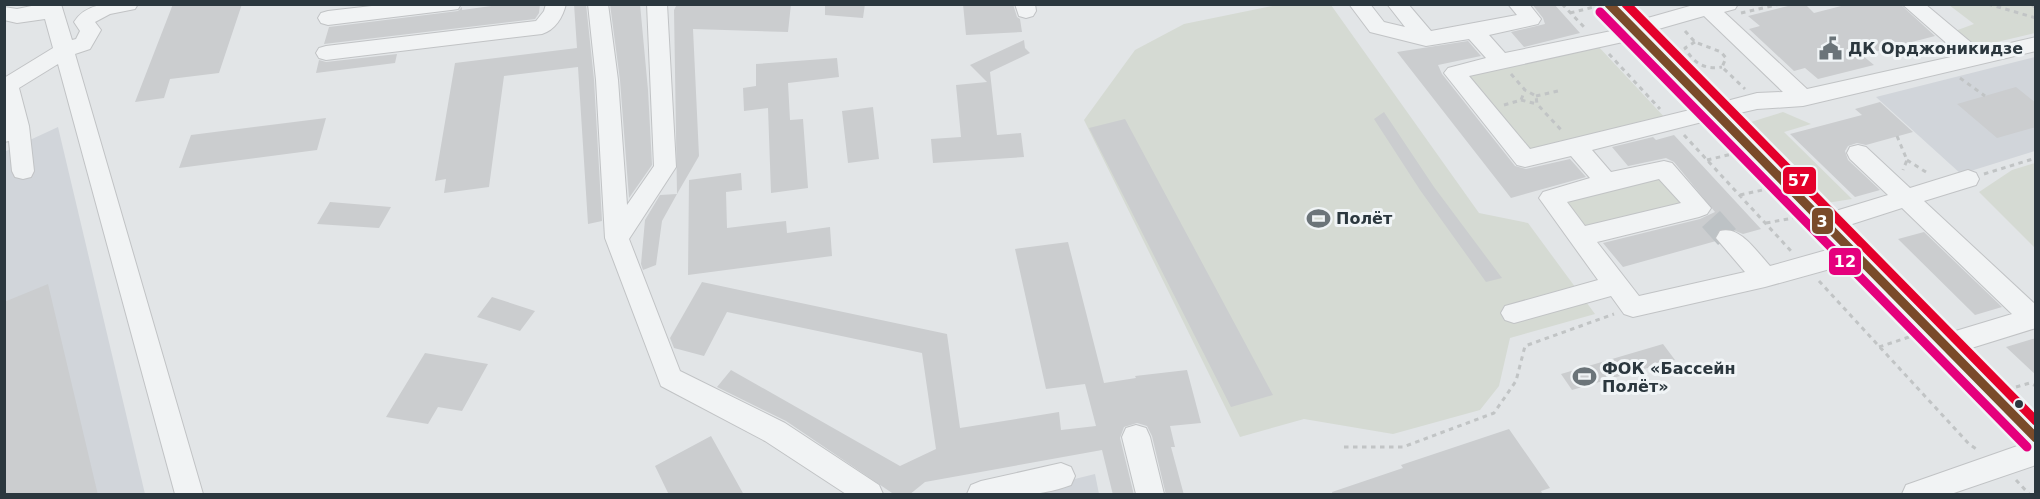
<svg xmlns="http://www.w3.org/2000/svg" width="2040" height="499" font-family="'DejaVu Sans',sans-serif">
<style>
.built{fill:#d1d5da}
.green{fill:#d5dad3}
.building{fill:#cbcdcf}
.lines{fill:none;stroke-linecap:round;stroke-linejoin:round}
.minor-tunnel{stroke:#bdc2c5;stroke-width:24;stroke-dasharray:24 12;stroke-linecap:butt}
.minor-casing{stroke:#c1c3c5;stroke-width:2}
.path{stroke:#c1c4c5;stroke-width:3;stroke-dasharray:4.5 4.5;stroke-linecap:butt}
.minor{fill:#f1f3f4;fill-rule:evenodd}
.bus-1-casing{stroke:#f0f4f6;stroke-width:14}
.bus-2-casing{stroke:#f0f4f6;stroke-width:14}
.bus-3-casing{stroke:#f0f4f6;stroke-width:14}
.bus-1{stroke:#7a4b2a;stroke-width:9}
.bus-2{stroke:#e5007d;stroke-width:9}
.bus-3{stroke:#e4002b;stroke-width:9}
.bus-dot{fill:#2b373e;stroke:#f0f4f6;stroke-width:2}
.labels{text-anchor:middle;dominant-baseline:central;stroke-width:6;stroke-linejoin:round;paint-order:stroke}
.poi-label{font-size:16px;font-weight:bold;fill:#2b373e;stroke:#f0f4f6;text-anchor:start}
.line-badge{stroke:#f0f4f6;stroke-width:2}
.badge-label{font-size:16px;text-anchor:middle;font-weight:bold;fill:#fff}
</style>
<rect width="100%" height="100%" fill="#e2e5e7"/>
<!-- built -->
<path class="built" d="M 2035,57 L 2035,151 L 1961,174 L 1876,97 Z
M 58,127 L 145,494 L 5,494 L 4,152 Z
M 1095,474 L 1099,494 L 1014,494 Z"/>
<!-- green -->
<path class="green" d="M 1277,5 L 1331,5 L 1479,213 L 1528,223 L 1595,314 L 1510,338 L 1499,386 L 1480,410 L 1393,434 L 1304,419 L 1240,437 L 1084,120 L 1135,50 L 1184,24 Z
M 1949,5 L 2034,5 L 2035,33 L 1976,47 L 1955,31 L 1974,24 Z
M 1597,45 L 1668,121 L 1526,155 L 1463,74 Z
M 1783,112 L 1811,124 L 1784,132 L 1852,199 L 1820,204 L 1738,126 Z
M 2035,163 L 2036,163 L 2035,248 L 1979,192 L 2012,170 Z
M 1659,177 L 1685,207 L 1586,231 L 1562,200 Z"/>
<!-- building -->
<path class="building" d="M 173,4 L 242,4 L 219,73 L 170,79 L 164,98 L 135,102 Z
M 506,4 L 540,4 L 539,13 L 535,19 L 324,44 L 329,27 L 458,11 L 462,7 L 462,10 Z
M 574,4 L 586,4 L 594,80 L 602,221 L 588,224 L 578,67 L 504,76 L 489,187 L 444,193 L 446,179 L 435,181 L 455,63 L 577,48 Z
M 610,4 L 640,4 L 648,90 L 652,165 L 629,198 L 620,80 Z
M 677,4 L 791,4 L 788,32 L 693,29 L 699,156 L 677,194 L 674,10 Z
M 825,4 L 865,4 L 863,18 L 825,15 Z
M 963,4 L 1013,4 L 1017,17 L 1020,19 L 1022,32 L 966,35 Z
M 1532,4 L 1554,4 L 1580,33 L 1524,47 L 1511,32 L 1545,24 L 1543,18 Z
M 1796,4 L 1805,4 L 1814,13 L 1849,4 L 1900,4 L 1935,36 L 1862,55 L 1874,65 L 1818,79 L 1805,68 L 1794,71 L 1749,29 L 1760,26 L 1748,16 Z
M 1024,40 L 1025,48 L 1030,53 L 990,72 L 997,135 L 1021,133 L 1024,157 L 933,163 L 931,139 L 961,137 L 956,85 L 987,82 L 970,65 Z
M 1468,41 L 1481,56 L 1438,65 L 1442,74 L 1515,166 L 1526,169 L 1570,159 L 1586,177 L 1511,198 L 1397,52 Z
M 397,54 L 395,63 L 316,73 L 319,60 L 326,62 Z
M 837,58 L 839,77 L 788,83 L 790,120 L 803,119 L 808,188 L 771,193 L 768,108 L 744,111 L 743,88 L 756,86 L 756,64 Z
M 2016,87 L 2036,103 L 2036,127 L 1997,138 L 1957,104 Z
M 1880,102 L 1913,132 L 1866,145 L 1857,143 L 1848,146 L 1845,151 L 1848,160 L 1880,190 L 1855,197 L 1790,134 L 1862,115 L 1855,109 Z
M 873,107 L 879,159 L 848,163 L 842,111 Z
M 1384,112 L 1434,187 L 1502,278 L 1486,282 L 1420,190 L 1374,119 Z
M 326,118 L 317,150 L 179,168 L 191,135 Z
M 1125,119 L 1273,395 L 1231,407 L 1089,128 Z
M 1674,135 L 1761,229 L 1743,234 L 1728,228 L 1720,229 L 1714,237 L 1716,241 L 1623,267 L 1603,243 L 1700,219 L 1715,212 L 1674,162 L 1666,158 L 1628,166 L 1612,147 L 1653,137 L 1656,140 Z
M 741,173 L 742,190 L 726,192 L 727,228 L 786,221 L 787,233 L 830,227 L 832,256 L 688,275 L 689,180 Z
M 677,194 L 662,221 L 656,265 L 643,270 L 641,264 L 645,220 L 660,195 Z
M 330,202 L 391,207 L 379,228 L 317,224 Z
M 1924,232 L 2002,307 L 1975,315 L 1898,239 Z
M 1068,242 L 1104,383 L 1136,378 L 1135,376 L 1187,370 L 1201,423 L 1170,426 L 1175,447 L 1171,447 L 1184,495 L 1166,495 L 1152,436 L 1147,426 L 1137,423 L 1124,427 L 1120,438 L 1134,495 L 1113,495 L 1102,450 L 925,482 L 909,495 L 895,495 L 786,421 L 717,387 L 731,370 L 900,466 L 936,449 L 922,353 L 727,312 L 704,356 L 674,348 L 670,338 L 702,282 L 947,334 L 960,428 L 1059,412 L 1061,430 L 1096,426 L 1085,384 L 1046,389 L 1015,249 Z
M 48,284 L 98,495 L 4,495 L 4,302 Z
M 492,297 L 535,311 L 520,331 L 477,317 Z
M 2036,338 L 2036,375 L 2006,347 Z
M 1663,344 L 1675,360 L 1572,390 L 1561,374 Z
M 425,353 L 488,364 L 462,411 L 438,407 L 428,424 L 386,417 Z
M 1509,429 L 1550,488 L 1541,491 L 1543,495 L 1333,495 L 1332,492 L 1403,468 L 1401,465 Z
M 711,436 L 744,495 L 669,495 L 655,466 Z"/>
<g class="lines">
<!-- minor-tunnel -->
<path class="minor-tunnel" d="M 1711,219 L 1728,238"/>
<defs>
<path id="minor" d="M 41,4 L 61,4 L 72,40 L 76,39 L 80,31 L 74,22 C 88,0 114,4 138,4 L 135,9 L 110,14 L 95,22 L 101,30 L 90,49 L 75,54 L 203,494 L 175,494 L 58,64 L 19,88 L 29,126 L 34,171 L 31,177 L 23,179 L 15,177 L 12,171 L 9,141 L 4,142 L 4,78 L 53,48 L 45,19 L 17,23 L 4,20 L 4,7 L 17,9 Z
M 389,4 L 461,4 L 458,9 L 451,10 L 328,25 L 321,23 L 318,18 L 321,13 L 328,11 Z
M 546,4 L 566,4 C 563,17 555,30 542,34 L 326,60 L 319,58 L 316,53 L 319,48 L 326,46 L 536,21 L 544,11 Z
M 588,4 L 608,4 L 618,80 L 627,205 L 654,166 L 647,4 L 667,4 L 676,167 L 629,239 L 680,371 L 785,423 L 879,485 L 883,494 L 846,494 L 765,441 L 661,386 L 605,238 L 596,80 Z
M 1015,4 L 1035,4 L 1036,11 L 1033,16 L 1026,18 L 1019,16 Z
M 1349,4 L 1370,4 L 1384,22 L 1405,27 L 1387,4 L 1408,4 L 1431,31 L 1517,15 L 1508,4 L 1529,4 L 1541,19 L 1538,24 L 1489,35 L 1505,53 L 1621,29 L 1599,4 L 1621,4 L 1637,21 L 1697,4 L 1738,4 L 1735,9 L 1724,12 L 1807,89 L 1960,55 L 1902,4 L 1925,4 L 1980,50 L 2036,37 L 2036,51 L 1803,106 L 1757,109 L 1731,115 L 1829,213 L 1888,195 L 1850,159 L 1847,153 L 1850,147 L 1858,145 L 1866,147 L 1910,188 L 1968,170 L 1976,173 L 1979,179 L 1976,185 L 1924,201 L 2036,305 L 2036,328 L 1965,350 L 2036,420 L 2036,465 L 1951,494 L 1902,494 L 1906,485 L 2023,444 L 1848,264 L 1765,287 L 1633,317 L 1624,314 L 1611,296 L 1514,323 L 1505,320 L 1501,313 L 1505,306 L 1598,280 L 1539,198 L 1543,192 L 1590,178 L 1571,156 L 1525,167 L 1517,165 L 1444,73 L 1448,68 L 1486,58 L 1469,39 L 1426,46 L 1370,32 ZM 1704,16 L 1783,92 L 1757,93 L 1719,103 L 1648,32 ZM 1632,40 L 1698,108 L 1530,149 L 1469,76 ZM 1710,120 L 1834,248 L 1770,266 C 1757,252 1740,225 1720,231 L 1716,238 L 1745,272 L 1639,296 L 1597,242 L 1699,217 L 1707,214 L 1711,208 L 1672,163 L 1664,161 L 1611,172 L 1592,150 ZM 1659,179 L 1681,203 L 1585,226 L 1567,202 ZM 1902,208 L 2012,314 L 1949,333 L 1843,227 Z
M 1136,425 L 1146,428 L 1150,437 L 1164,494 L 1136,494 L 1122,437 L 1126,428 Z
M 1061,463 L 1071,467 L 1075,476 L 1071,485 C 1039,497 1000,498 967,494 L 971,485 L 981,481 Z"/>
</defs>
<!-- minor casing -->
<use href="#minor" class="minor-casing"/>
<!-- path -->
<path class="path" d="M 1562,4 L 1584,27
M 1988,4 L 2036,18
M 2031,4 L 2036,8
M 1570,13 L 1594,7
M 1741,13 L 1780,4
M 1685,31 L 1695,42 L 1721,52 L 1726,58 L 1722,67 L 1745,89
M 1695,42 L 1685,48 C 1694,63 1704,70 1722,67
M 1609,54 L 1660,109
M 1511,74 L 1525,90 L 1536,96 L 1537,104 L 1563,132
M 1960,78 L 1985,96
M 1536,96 L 1562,90
M 1521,100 L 1537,104
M 1504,105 L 1521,100 L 1525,90
M 1684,135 L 1791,251
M 1897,136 L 1907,160 L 1903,170
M 1707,160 L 1732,154
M 1907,160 L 1929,174
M 1984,174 L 2036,158
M 1740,195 L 1767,189
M 1766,223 L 1793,218
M 1819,281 L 1969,444 L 1978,450
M 1879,347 L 1909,337
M 2016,387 L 2030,383 L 2036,386
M 1344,447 L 1403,447 L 1494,413 L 1516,381 L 1525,346 L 1614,314
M 2016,480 L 2029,494"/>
<!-- minor -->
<use href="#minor" class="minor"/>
<defs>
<path id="bus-1" d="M 1609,4 L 2036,438"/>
<path id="bus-2" d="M 1600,12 L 2027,447"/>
<path id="bus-3" d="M 1626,4 L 2036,421"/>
</defs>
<!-- bus-1 casing -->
<use href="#bus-1" class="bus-1-casing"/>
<!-- bus-2 casing -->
<use href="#bus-2" class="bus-2-casing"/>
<!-- bus-3 casing -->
<use href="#bus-3" class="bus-3-casing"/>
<!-- bus-1 -->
<use href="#bus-1" class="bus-1"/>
<!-- bus-2 -->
<use href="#bus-2" class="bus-2"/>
<!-- bus-3 -->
<use href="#bus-3" class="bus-3"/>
</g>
<!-- icons -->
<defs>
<symbol id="civic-bare" viewBox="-9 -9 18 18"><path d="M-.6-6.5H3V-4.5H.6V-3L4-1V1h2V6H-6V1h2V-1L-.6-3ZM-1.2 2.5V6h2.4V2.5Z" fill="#6b7479" stroke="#f0f4f6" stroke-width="2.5" paint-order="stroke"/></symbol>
<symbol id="stadium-bare" viewBox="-9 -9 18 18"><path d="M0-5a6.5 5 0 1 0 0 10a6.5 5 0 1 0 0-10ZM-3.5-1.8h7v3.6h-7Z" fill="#6b7479" stroke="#f0f4f6" stroke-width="2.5" paint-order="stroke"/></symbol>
</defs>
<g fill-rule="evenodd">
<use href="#civic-bare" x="1814" y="32" width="33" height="33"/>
<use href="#stadium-bare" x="1302" y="202" width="33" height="33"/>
<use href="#stadium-bare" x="1568" y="360" width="33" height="33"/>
</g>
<!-- markers -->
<circle class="bus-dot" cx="2019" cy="404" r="5"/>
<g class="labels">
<!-- poi labels -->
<g class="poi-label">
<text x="1848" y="48">ДК Орджоникидзе</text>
<text x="1336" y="218">Полёт</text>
<text x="1602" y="368">ФОК «Бассейн<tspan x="1602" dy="18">Полёт»</tspan></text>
</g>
</g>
<g class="line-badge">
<rect x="1782" y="166" width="35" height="29" rx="6" fill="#e4002b"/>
<rect x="1811" y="207" width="23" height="28" rx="6" fill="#7a4b2a"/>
<rect x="1828" y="247" width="34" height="29" rx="6" fill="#e5007d"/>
</g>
<g class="badge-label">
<text x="1799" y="186">57</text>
<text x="1822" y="227">3</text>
<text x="1845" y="267">12</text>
</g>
<!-- border -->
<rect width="2040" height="499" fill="none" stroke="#2b373e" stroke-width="12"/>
</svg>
